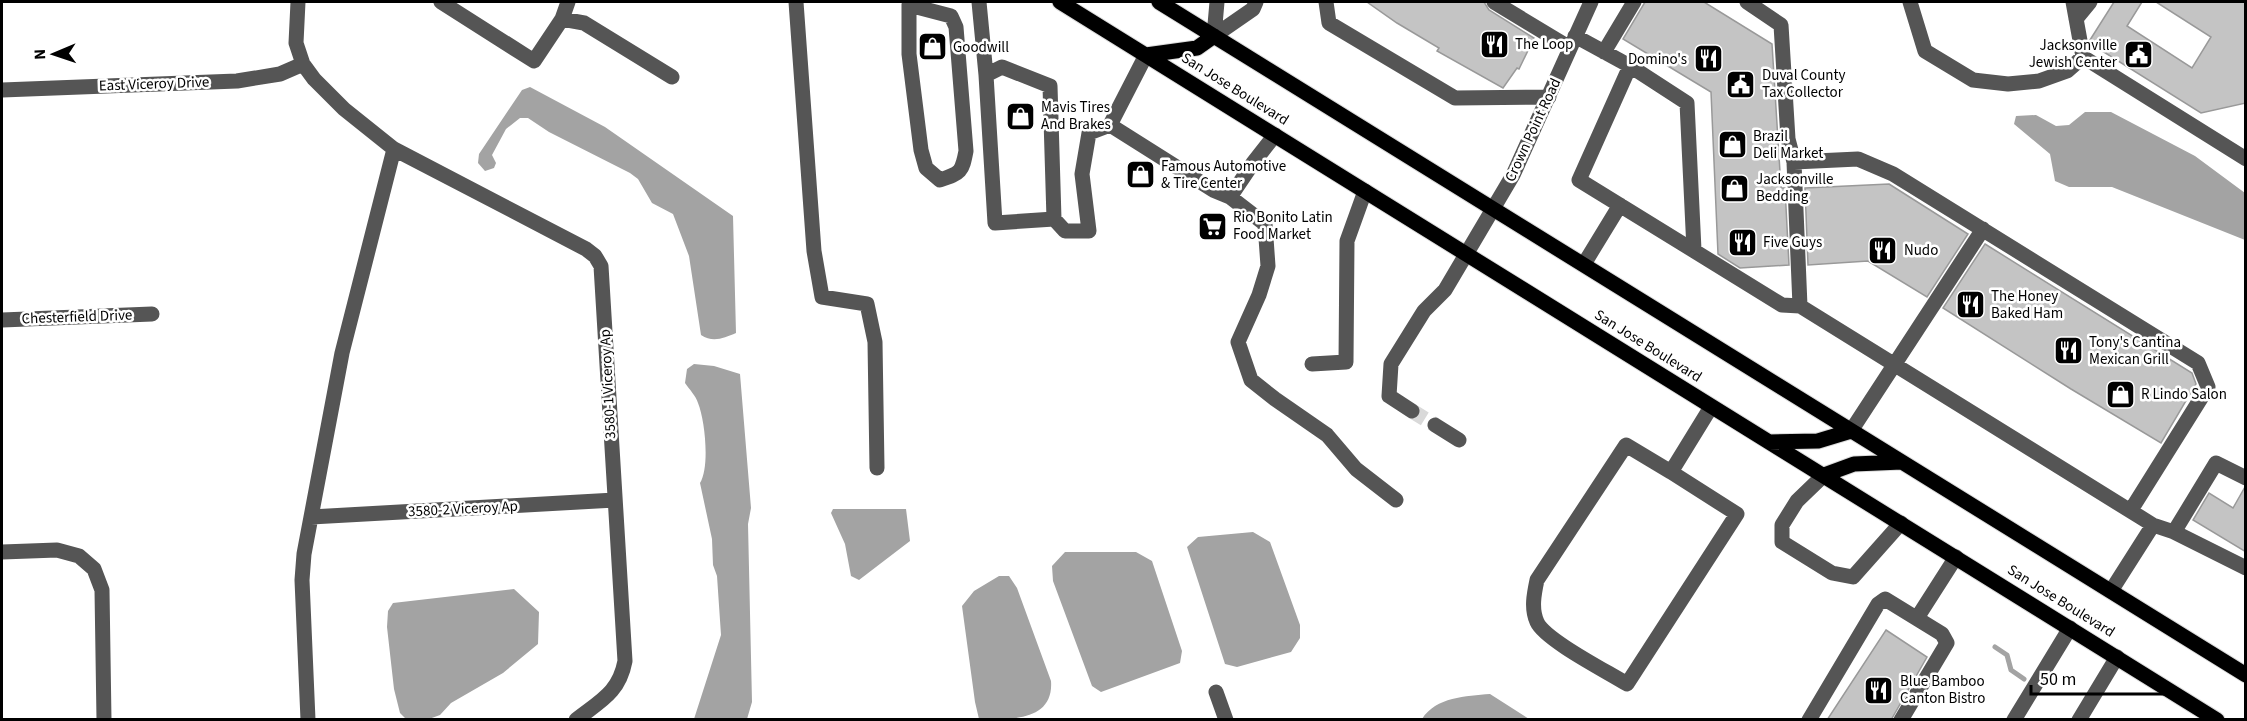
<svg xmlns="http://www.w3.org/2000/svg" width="2247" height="721" font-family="'Source Sans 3',sans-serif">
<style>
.water{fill:#a3a3a3}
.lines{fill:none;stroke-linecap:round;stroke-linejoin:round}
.stream{stroke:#a3a3a3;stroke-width:5}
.building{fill:#c4c4c4;stroke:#999;stroke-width:1.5}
.minor-tunnel{stroke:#d9d9d9;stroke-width:15;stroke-dasharray:15 8;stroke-linecap:butt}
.major-casing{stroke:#dbdbdb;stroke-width:17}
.minor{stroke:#555;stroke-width:15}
.major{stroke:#000;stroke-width:15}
.labels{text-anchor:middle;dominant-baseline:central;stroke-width:5;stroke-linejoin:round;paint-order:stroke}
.poi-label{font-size:15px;fill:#000;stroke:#fff;text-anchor:start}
.street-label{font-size:15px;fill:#000;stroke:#fff}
</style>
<rect width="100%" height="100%" fill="#fff"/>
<!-- water -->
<path class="water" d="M 530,87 L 605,127 L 733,216 L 736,333 C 724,338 713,343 701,335 L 689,256 L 673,214 L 652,203 L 638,179 L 630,173 L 549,132 L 528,118 L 520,118 L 506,129 L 492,155 L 496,163 L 494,168 L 485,171 L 478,163 L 479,154 L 522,90 Z
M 2085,112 L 2111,112 L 2195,156 L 2245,193 L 2245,240 L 2112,187 L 2069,187 L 2055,181 L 2050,154 L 2014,124 L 2016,116 L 2036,115 L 2056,126 L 2069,125 Z
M 694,364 L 714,366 L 740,374 L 751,508 L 748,524 L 752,702 L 747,719 L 694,719 L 721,635 L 717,576 L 713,565 L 712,539 L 700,483 C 710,467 705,420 698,403 C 696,396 689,389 685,383 L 687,369 Z
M 833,509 L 906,509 L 910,541 L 859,580 L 851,576 L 845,544 L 831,513 Z
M 1253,532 L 1270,542 L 1300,625 L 1300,638 L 1291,652 L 1237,667 L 1225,664 L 1187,547 L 1198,537 Z
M 1065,552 L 1136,552 L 1152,561 L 1182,651 L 1180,663 L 1101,692 L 1092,686 L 1053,581 L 1052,566 Z
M 999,576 L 1009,576 L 1017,588 L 1051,681 C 1054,721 1011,720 979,719 L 975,702 L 962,606 L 974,591 Z
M 514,589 L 539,612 L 538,644 L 503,673 L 451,703 L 440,715 L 429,719 L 406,719 L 400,713 L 394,689 L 387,627 L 388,611 L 393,603 Z
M 1490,694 L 1529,719 L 1422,719 C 1436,697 1466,696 1490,694 Z"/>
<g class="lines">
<!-- stream -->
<path class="stream" d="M 1995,647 L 2007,655 L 2011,670 L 2024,679"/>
</g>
<!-- building -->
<path class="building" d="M 1367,2 L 1484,2 L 1489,10 L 1534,38 L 1519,69 L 1517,68 L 1503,88 L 1437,51 L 1439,48 L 1397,23 Z
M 1645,2 L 1704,2 L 1772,44 L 1781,188 L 1785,188 L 1789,265 L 1740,268 L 1718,254 L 1711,92 L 1623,39 Z
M 2114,2 L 2142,2 L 2127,26 L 2192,68 L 2211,37 L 2156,2 L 2246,2 L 2246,103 L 2201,113 L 2091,44 L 2090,40 Z
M 1889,184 L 1968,234 L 1927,297 L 1868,261 L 1808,265 L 1805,188 Z
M 1985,244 L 2192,373 L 2196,384 L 2161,443 L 2071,389 L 1943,308 Z
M 2245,487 L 2246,488 L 2246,552 L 2193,520 L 2209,493 L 2233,508 Z
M 1886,630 L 1927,657 L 1891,720 L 1827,720 Z"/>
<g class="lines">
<!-- minor-tunnel -->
<path class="minor-tunnel" d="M 1412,411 L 1435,425"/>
<defs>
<path id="major" d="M 1060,2 L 2217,720
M 1159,2 L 2246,675
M 1146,55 L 1197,48 L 1214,36
M 1769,442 L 1818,441 L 1851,431
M 1824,475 L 1854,464 L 1902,462"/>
</defs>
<!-- major casing -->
<use href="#major" class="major-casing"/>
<!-- minor -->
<path class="minor" d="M 298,2 L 296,43 L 303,64 L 314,79 L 344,109 L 394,149 L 586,249 L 595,256 L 601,266 L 625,661 C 619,693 600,701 576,720
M 441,2 L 534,61 L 562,19 L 568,2
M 796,2 L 814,251 L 822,297 L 867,304 L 875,342 L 877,468
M 979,2 L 986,75
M 1326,2 L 1329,23 L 1455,98 L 1549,97
M 1494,2 L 1570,48
M 1747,2 L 1781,25 L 1788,139 L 1794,162 L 1800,306
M 1910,2 L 1925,51 L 1973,80 L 2008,84 L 2039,81 L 2067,71 L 2083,57
M 2073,2 L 2083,57 L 2246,159
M 909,5 L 951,16 L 956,27 L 966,151 C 962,172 961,173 940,180 L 926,168 L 921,150 L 909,54 L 909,5 L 910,2
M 562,19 L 584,23 L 672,77
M 2076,19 L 2090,2
M 1214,36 L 1253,9 L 1256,2
M 1214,36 L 1217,2
M 1575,36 L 1630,66 L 1579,180 L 1782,305 L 1800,306 L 2153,525 L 2174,532 L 2246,568
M 1604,52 L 1634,2
M 1146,55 L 1110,125 L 1213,190 L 1230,197 L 1253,163 L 1275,135
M 1630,66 L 1687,103 L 1694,250
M 2,90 L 237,81 L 280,74 L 303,64
M 1794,162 L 1858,159 L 1893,174 L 2198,363 L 2208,387 L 2131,510
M 1230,197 L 1265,224 L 1268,266 L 1259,295 L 1238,342 L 1251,380 L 1275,399 L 1327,435 L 1356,469 L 1396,500
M 1054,219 L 995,223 L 986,75 L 1002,67 L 1050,86 L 1054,219 L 1065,231 L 1089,231 L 1082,174 L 1089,133 L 1110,125
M 1584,264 L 1620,205
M 2,320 L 152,314
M 1312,364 L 1346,362 L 1347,241 L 1365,191
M 1412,411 L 1389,396 L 1391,364 L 1424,311 L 1445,290 L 1513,175 L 1591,2
M 1435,425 L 1459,440
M 1851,431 L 1983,229
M 1671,472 L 1737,514 L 1627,684 C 1608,672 1545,640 1537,622 C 1531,609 1534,594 1537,580 L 1626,445 L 1671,472 L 1711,407
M 1824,475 L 1797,501 L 1782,525 L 1782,542 L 1832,573 L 1853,577 L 1901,523
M 311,517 L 615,500
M 2174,532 L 2216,463 L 2246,478
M 2,552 L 57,550 L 79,556 L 94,569 L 102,590 L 104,720
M 2111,591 L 2153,525
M 1917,618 L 1956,557
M 1216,692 L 1226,720
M 308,720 L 302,580 L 304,554 L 342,353 L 394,149
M 1809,720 L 1878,604 L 1885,599 L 1942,634 L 1947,643 L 1901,720
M 2014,720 L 2070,628
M 2079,720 L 2117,657"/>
<!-- major -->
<use href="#major" class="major"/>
</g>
<!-- icons -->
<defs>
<symbol id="restaurant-square" viewBox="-11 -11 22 22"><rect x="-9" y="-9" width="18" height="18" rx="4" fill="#000" stroke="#fff"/><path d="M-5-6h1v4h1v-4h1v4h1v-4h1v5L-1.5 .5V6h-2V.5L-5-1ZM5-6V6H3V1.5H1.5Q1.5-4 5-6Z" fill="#fff"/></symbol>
<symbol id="shop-square" viewBox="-11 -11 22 22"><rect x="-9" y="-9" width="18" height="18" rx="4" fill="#000" stroke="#fff"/><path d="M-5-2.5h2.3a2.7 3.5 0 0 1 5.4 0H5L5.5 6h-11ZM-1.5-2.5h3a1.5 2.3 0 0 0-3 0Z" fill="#fff"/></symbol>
<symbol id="civic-square" viewBox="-11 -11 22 22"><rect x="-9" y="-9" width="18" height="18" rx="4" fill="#000" stroke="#fff"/><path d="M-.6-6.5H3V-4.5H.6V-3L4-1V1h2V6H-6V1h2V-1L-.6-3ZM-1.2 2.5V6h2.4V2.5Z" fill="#fff"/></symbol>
<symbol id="supermarket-square" viewBox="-11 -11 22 22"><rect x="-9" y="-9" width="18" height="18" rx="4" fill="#000" stroke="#fff"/><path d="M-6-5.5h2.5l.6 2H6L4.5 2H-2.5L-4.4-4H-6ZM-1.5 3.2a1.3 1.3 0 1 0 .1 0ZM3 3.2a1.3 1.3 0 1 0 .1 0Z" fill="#fff"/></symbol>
</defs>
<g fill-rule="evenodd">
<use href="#restaurant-square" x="1478" y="28" width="33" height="33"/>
<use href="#shop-square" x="916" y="30" width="33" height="33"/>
<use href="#civic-square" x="2122" y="38" width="33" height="33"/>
<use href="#restaurant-square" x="1692" y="42" width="33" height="33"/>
<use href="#civic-square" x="1724" y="68" width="33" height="33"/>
<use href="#shop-square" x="1004" y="100" width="33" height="33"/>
<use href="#shop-square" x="1716" y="128" width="33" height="33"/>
<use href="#shop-square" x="1124" y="158" width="33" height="33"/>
<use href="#shop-square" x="1718" y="172" width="33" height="33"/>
<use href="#supermarket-square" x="1196" y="210" width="33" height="33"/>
<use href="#restaurant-square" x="1726" y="226" width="33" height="33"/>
<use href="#restaurant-square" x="1866" y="234" width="33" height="33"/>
<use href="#restaurant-square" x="1954" y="288" width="33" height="33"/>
<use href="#restaurant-square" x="2052" y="334" width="33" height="33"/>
<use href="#shop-square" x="2104" y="378" width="33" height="33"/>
<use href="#restaurant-square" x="1862" y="674" width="33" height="33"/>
</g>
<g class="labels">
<!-- poi labels -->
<g class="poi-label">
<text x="1515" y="44">The Loop</text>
<text x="2117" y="45" text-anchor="end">Jacksonville<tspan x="2117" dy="17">Jewish Center</tspan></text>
<text x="953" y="47">Goodwill</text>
<text x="1687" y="59" text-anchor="end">Domino's</text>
<text x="1762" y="75">Duval County<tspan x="1762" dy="17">Tax Collector</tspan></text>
<text x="1041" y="107">Mavis Tires<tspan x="1041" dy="17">And Brakes</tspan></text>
<text x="1753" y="136">Brazil<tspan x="1753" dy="17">Deli Market</tspan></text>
<text x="1161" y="166">Famous Automotive<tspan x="1161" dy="17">&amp; Tire Center</tspan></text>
<text x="1756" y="179">Jacksonville<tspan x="1756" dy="17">Bedding</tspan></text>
<text x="1233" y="217">Rio Bonito Latin<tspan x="1233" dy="17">Food Market</tspan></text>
<text x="1763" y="242">Five Guys</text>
<text x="1904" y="250">Nudo</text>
<text x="1991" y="296">The Honey<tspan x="1991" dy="17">Baked Ham</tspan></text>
<text x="2089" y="342">Tony's Cantina<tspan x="2089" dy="17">Mexican Grill</tspan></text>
<text x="2141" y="394">R Lindo Salon</text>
<text x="1900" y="681">Blue Bamboo<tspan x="1900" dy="17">Canton Bistro</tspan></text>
</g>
<!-- street labels -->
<g class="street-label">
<text transform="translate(154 84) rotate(-2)">East Viceroy Drive</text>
<text transform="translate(1235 89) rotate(32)">San Jose Boulevard</text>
<text transform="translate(1533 130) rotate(-65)">Crown Point Road</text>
<text transform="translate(77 317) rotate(-2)">Chesterfield Drive</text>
<text transform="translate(1648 346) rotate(32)">San Jose Boulevard</text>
<text transform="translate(608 384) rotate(-93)">3580-1 Viceroy Ap</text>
<text transform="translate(463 509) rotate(-3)">3580-2 Viceroy Ap</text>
<text transform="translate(2061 601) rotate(32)">San Jose Boulevard</text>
</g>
</g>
<!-- border -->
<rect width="2247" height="721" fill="none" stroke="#000000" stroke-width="6"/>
<!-- north arrow -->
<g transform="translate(54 54) rotate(268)" stroke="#ffffff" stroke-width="4.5" paint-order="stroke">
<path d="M0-4.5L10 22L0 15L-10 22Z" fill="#000000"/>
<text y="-9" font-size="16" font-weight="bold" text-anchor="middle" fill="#000000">N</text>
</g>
<!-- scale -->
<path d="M2031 685v9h135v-9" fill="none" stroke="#000000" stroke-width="3"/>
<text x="2040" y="685" font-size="18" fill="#000000" stroke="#ffffff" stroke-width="4.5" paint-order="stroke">50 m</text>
</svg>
